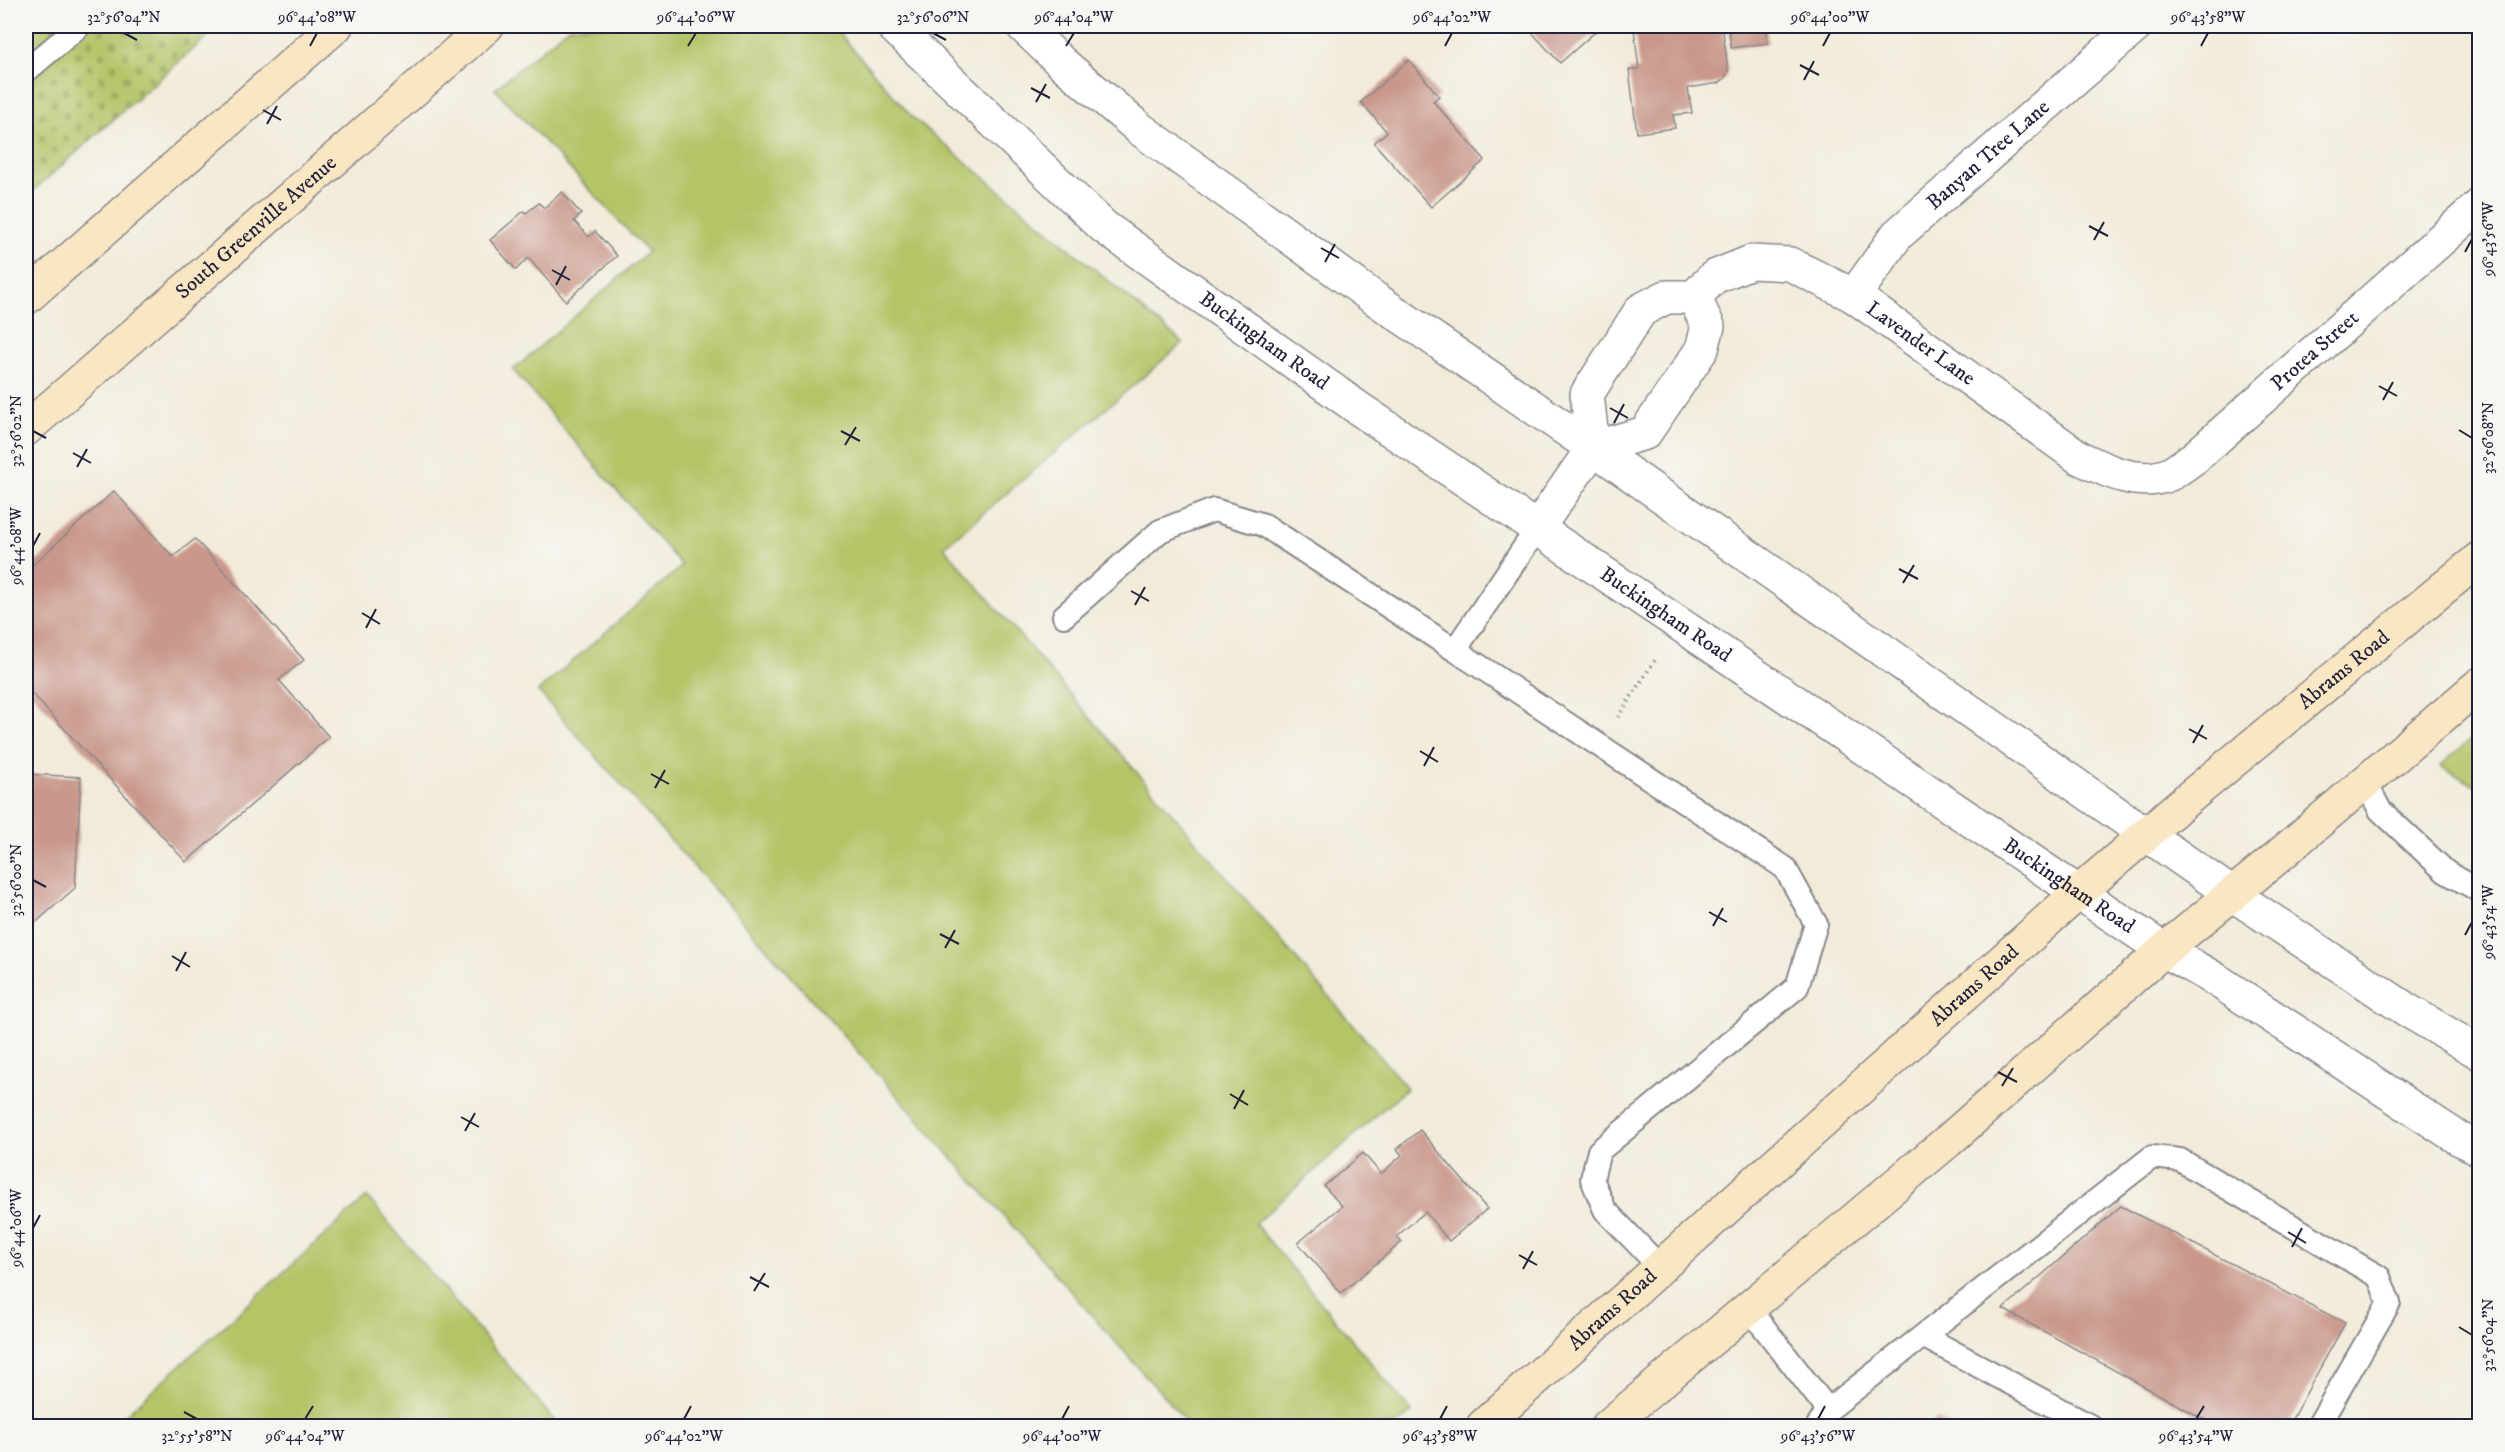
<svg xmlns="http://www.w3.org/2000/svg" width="2505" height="1452" font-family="'IM FELL DW Pica',serif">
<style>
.green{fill:#b4c568;stroke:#6b7452;stroke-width:1.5}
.cemetery{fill:url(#cemetery-stones);stroke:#6b7452;stroke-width:1.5}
.building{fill:#c9988b}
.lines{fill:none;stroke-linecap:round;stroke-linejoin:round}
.service-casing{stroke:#8a868a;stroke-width:26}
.minor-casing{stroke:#8a868a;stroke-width:36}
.tertiary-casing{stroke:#8a868a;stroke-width:36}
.secondary-casing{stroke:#8a868a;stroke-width:36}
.path{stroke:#8a868a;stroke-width:4;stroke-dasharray:1.5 4.5;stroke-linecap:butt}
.service{stroke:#fff;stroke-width:22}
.minor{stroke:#fff;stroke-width:33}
.tertiary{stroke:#fff;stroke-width:33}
.secondary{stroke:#f9e7c3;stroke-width:33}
.ticks{fill:none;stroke:#22223b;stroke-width:2}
.labels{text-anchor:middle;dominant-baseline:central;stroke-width:4.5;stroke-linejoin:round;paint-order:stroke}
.street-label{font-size:21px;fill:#22223b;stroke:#f6f6f2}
.neatline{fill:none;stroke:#22223b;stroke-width:2}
.ticks-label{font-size:15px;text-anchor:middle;fill:#22223b}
</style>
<defs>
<pattern id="cemetery-stones" width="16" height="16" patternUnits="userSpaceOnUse" patternTransform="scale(1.5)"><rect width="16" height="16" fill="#b4c568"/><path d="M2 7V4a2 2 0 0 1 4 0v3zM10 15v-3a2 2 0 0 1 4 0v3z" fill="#9aa95b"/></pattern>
</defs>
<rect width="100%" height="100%" fill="#f6f6f2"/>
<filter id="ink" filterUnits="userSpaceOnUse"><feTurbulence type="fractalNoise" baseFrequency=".0167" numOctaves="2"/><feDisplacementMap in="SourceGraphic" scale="12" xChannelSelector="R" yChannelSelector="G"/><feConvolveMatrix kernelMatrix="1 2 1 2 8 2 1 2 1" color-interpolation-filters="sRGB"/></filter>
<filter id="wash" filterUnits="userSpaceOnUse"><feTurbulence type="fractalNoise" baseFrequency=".008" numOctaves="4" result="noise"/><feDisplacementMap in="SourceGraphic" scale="24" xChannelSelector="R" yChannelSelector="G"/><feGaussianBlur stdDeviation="1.35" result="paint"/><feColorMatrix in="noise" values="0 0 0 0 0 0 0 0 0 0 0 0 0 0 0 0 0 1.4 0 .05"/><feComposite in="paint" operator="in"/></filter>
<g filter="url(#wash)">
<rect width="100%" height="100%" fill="#f2ebd9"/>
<!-- green -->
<path class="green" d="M 570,26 L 833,26 L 913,118 L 1183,343 L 944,547 L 1407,1088 L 1255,1224 L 1412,1412 L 1395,1426 L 1190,1426 L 538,691 L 682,566 L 513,370 L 648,252 L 495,89 Z
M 2479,732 L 2479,788 L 2440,766 Z
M 367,1197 L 559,1426 L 113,1426 Z"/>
<!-- cemetery -->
<path class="cemetery" d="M 26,26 L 219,26 L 26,197 Z"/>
<g id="blocks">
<!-- building -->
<path class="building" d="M 1526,26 L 1597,26 L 1596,31 L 1560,63 Z
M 1648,26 L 1766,26 L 1768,43 L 1731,48 L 1729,30 L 1723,31 L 1728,70 L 1725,78 L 1719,83 L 1688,88 L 1692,113 L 1673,115 L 1675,128 L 1637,133 L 1629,70 L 1639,69 L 1634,29 L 1649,28 Z
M 1409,60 L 1439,96 L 1433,101 L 1485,160 L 1431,207 L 1374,143 L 1387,132 L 1361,102 Z
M 562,192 L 581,214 L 574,221 L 589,237 L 595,231 L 617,256 L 566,301 L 528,258 L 516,270 L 490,240 L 524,211 L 526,213 L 539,203 L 544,208 Z
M 114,491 L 173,557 L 195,539 L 304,660 L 279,680 L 329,737 L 186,862 L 26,687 L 26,571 Z
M 26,774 L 81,777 L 75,888 L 26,931 Z
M 1420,1130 L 1487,1209 L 1449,1241 L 1425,1212 L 1397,1236 L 1402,1242 L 1341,1293 L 1298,1243 L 1342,1206 L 1324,1186 L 1363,1153 L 1381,1174 L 1402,1155 L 1397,1149 Z
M 2121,1206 L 2345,1323 L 2288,1426 L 2216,1426 L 2003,1309 Z
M 1936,1418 L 1951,1426 L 1931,1426 Z"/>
</g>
</g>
<g filter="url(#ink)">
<use href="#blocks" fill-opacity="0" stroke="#8a868a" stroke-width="1.5"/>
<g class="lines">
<defs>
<path id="service" d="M 26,71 L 79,26
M 1064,616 L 1160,531 L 1214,510 L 1264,525 L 1455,650 L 1536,530
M 1455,650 L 1785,868 L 1816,924 L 1797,987 L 1599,1151 L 1592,1179 L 1605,1210 L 1660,1267
M 2366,783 L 2380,810 L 2446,872 L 2480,891
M 1748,1307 L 1828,1410
M 1923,1336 L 2090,1426
M 1818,1426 L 1828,1410 L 2152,1157 L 2180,1160 L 2379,1277 L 2389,1303 L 2318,1426"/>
<g id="minor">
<path id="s1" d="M 1854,296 L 1897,235 L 2136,26"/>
<path id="s2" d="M 1593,448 L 1587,394 L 1641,310 L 1666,297 L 1694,297 L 1714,277 L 1751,262 L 1790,264 L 1854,296 L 2080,458 C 2107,471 2140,487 2170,474 C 2178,470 2186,463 2194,458 L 2480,205"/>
<path d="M 1593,448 L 1645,433 L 1702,349 L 1708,326 L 1694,297"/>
<path d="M 1536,530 L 1593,448"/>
</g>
<g id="tertiary">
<path id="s3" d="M 893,26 L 1104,227 L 1358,408 L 2164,950 L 2215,979 L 2458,1138 L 2480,1149"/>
<path d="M 1023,26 L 1062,63 L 1140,129 L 1374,298 L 1593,448 L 2232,894 L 2407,1010 L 2480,1053"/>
</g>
<g id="secondary">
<path d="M 26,298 L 336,26"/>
<path id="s4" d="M 26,429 L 487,26"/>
<path id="s5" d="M 1483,1426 L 2078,893 L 2180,805 L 2480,558"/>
<path d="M 1608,1426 L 1948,1141 L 2164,950 L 2274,860 L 2480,684"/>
</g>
</defs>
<!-- service casing -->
<use href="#service" class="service-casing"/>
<!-- minor casing -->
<use href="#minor" class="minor-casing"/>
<!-- tertiary casing -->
<use href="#tertiary" class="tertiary-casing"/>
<!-- secondary casing -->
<use href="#secondary" class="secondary-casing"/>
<!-- path -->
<path class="path" d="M 1618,717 L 1657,657"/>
<!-- service -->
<use href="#service" class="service"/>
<!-- minor -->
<use href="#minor" class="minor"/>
<!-- tertiary -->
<use href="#tertiary" class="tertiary"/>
<!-- secondary -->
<use href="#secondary" class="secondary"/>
</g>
</g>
<!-- ticks -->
<path class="ticks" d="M 124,33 L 137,40M 933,33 L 946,40M 310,46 L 317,33M 688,46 L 696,33M 1066,46 L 1074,33M 1445,46 L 1452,33M 1823,46 L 1830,33M 2201,46 L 2208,33M 1800,65 L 1819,75M 1804,80 L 1814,61M 1031,88 L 1050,98M 1036,102 L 1046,84M 263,110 L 281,120M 267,124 L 277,106M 2089,226 L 2108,236M 2094,240 L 2104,222M 1321,248 L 1339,258M 2465,252 L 2472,239M 1325,262 L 1335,244M 552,270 L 570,280M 556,285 L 566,266M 2379,386 L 2397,396M 2383,400 L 2393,382M 1610,408 L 1628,418M 1614,423 L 1624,404M 2459,430 L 2472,438M 33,431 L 46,438M 841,431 L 860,441M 845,445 L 856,427M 73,453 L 91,463M 77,467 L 87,449M 33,546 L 40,533M 1899,569 L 1918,579M 1903,583 L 1914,565M 1131,591 L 1149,601M 1135,605 L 1145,587M 362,613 L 380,624M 366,628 L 376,609M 2189,729 L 2207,739M 2193,743 L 2203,725M 1420,751 L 1438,762M 1424,766 L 1434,747M 651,774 L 669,784M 655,788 L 665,770M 33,880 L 46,887M 1709,912 L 1727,922M 1713,926 L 1723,908M 940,934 L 959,944M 2465,935 L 2472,922M 945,948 L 955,930M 172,956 L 190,967M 176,971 L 186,952M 1998,1072 L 2017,1082M 2002,1086 L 2013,1068M 1230,1094 L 1248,1105M 1234,1109 L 1244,1090M 461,1117 L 479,1127M 465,1131 L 475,1113M 33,1228 L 40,1215M 2288,1232 L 2306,1243M 2292,1247 L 2302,1228M 1519,1255 L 1537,1265M 1523,1269 L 1533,1251M 750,1277 L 769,1287M 754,1291 L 765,1273M 2459,1327 L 2472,1335M 184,1412 L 197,1419M 305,1419 L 313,1406M 684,1419 L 691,1406M 1062,1419 L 1069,1406M 1440,1419 L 1447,1406M 1818,1419 L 1825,1406M 2196,1419 L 2204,1406"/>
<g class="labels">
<!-- street labels -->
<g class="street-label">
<text stroke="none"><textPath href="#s1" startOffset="196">Banyan Tree Lane</textPath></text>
<text stroke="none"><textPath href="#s4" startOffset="306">South Greenville Avenue</textPath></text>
<text stroke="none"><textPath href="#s3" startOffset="488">Buckingham Road</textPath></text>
<text stroke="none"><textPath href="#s2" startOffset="471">Lavender Lane</textPath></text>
<text stroke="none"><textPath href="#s2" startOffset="952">Protea Street</textPath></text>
<text stroke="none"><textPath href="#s3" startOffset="974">Buckingham Road</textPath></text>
<text stroke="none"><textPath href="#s5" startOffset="1146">Abrams Road</textPath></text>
<text stroke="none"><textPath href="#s3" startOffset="1460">Buckingham Road</textPath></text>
<text stroke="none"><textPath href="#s5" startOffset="660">Abrams Road</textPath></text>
<text stroke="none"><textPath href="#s5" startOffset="174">Abrams Road</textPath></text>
</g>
</g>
<!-- margin -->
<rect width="2505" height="1452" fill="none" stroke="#f6f6f2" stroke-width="66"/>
<rect x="33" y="33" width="2439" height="1386" class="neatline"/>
<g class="ticks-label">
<text x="124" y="22">32°56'04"N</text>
<text x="317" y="22">96°44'08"W</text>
<text x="696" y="22">96°44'06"W</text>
<text x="933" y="22">32°56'06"N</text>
<text x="1074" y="22">96°44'04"W</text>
<text x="1452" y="22">96°44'02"W</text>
<text x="1830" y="22">96°44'00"W</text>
<text x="2208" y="22">96°43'58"W</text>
<text transform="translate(2488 239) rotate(-90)" y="5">96°43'56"W</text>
<text transform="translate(16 431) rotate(-90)" y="5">32°56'02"N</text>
<text transform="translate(2488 438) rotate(-90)" y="5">32°56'08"N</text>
<text transform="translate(16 546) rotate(-90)" y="5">96°44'08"W</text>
<text transform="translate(16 880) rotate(-90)" y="5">32°56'00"N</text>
<text transform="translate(2488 922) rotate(-90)" y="5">96°43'54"W</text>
<text transform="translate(16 1228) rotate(-90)" y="5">96°44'06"W</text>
<text transform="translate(2488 1335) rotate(-90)" y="5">32°56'04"N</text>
<text x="197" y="1441">32°55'58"N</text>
<text x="305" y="1441">96°44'04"W</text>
<text x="684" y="1441">96°44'02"W</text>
<text x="1062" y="1441">96°44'00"W</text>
<text x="1440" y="1441">96°43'58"W</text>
<text x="1818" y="1441">96°43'56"W</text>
<text x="2196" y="1441">96°43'54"W</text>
</g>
</svg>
